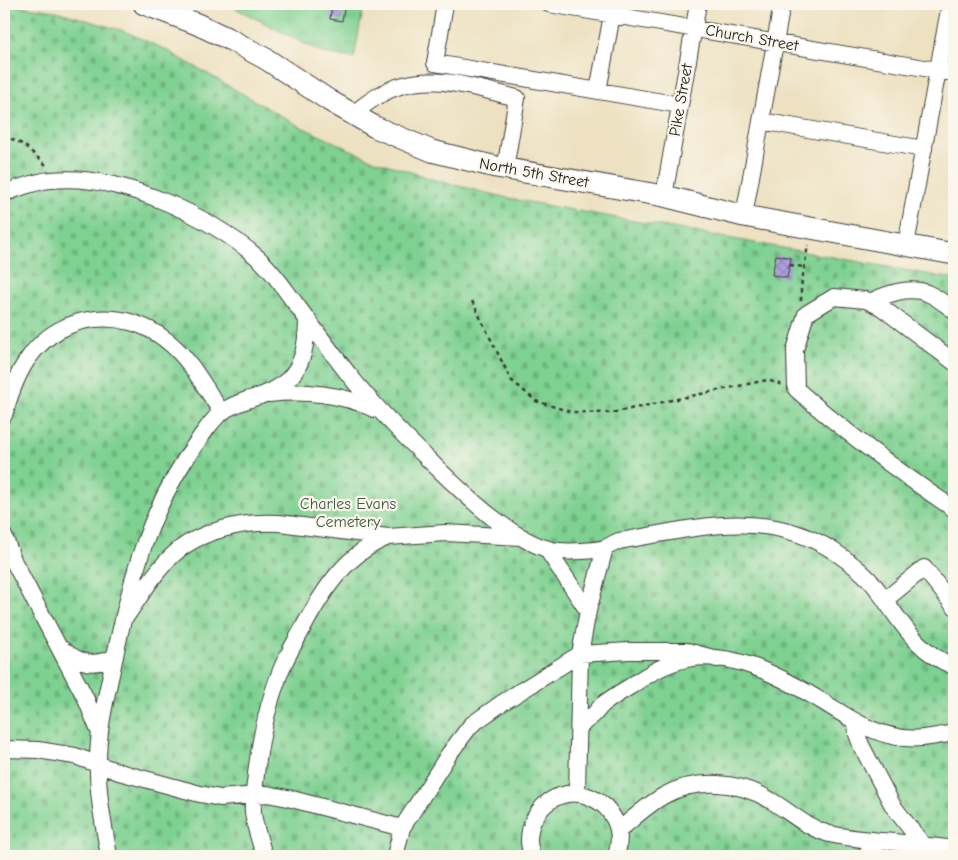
<svg xmlns="http://www.w3.org/2000/svg" width="958" height="860" font-family="'Comic Neue',sans-serif">
<style>
.cemetery{fill:url(#cemetery-stones);stroke:#4e7657}
.park{fill:url(#park-tufts);stroke:#4e7657}
.building{fill:url(#building-cross-hatch)}
.lines{fill:none;stroke-linecap:round;stroke-linejoin:round}
.minor-casing{stroke:#3b3a35;stroke-width:18}
.major-casing{stroke:#3b3a35;stroke-width:23}
.path{stroke:#3b3a35;stroke-width:2.5;stroke-dasharray:4 4;stroke-linecap:butt}
.minor{stroke:#fff;stroke-width:16}
.major{stroke:#fff;stroke-width:21}
.labels{text-anchor:middle;dominant-baseline:central;stroke-width:4.5;stroke-linejoin:round;paint-order:stroke}
.street-label{font-size:16px;fill:#1c1c1c;stroke:#fbf7ec}
.park-label{font-size:16px;fill:#3f5b45;stroke:#fbf7ec}
</style>
<defs>
<pattern id="cemetery-stones" width="16" height="16" patternUnits="userSpaceOnUse" patternTransform="scale(1.25)"><rect width="16" height="16" fill="#7fd192"/><path d="M2 7V4a2 2 0 0 1 4 0v3zM10 15v-3a2 2 0 0 1 4 0v3z" fill="#6db37d"/></pattern>
<pattern id="park-tufts" width="24" height="20" patternUnits="userSpaceOnUse" patternTransform="scale(1.25)"><rect width="24" height="20" fill="#7fd192"/><path d="M3 7l-1-3M5 7V3M7 7l1-3M15 17l-1-3M17 17v-4M19 17l1-3" fill="none" stroke="#6db37d"/></pattern>
<pattern id="building-cross-hatch" width="8" height="8" patternUnits="userSpaceOnUse" patternTransform="scale(1.25)"><rect width="8" height="8" fill="#ab9cdc"/><path d="M0 0l8 8M0 8l8-8" fill="none" stroke="#8a7eb2"/></pattern>
</defs>
<rect width="100%" height="100%" fill="#fbf7ec"/>
<filter id="ink" filterUnits="userSpaceOnUse"><feTurbulence type="fractalNoise" baseFrequency=".02" numOctaves="2"/><feDisplacementMap in="SourceGraphic" scale="10" xChannelSelector="R" yChannelSelector="G"/><feConvolveMatrix kernelMatrix="1 2 1 2 8 2 1 2 1" color-interpolation-filters="sRGB"/></filter>
<filter id="wash" filterUnits="userSpaceOnUse"><feTurbulence type="fractalNoise" baseFrequency=".0096" numOctaves="4" result="noise"/><feDisplacementMap in="SourceGraphic" scale="20" xChannelSelector="R" yChannelSelector="G"/><feGaussianBlur stdDeviation="1.12" result="paint"/><feColorMatrix in="noise" values="0 0 0 0 0 0 0 0 0 0 0 0 0 0 0 0 0 1.4 0 .05"/><feComposite in="paint" operator="in"/></filter>
<g filter="url(#wash)">
<rect width="100%" height="100%" fill="#ede1c1"/>
<!-- cemetery -->
<path class="cemetery" d="M 4,4 L 56,11 L 124,31 L 166,50 L 297,125 L 371,159 L 438,181 L 512,199 L 954,279 L 954,856 L 4,856 Z"/>
<!-- park -->
<path class="park" d="M 234,4 L 364,4 L 354,58 L 323,53 L 235,8 Z"/>
<g id="blocks">
<!-- building -->
<path class="building" d="M 332,4 L 345,4 L 342,21 L 330,19 Z
M 776,255 L 791,258 L 787,278 L 772,275 Z"/>
</g>
</g>
<g filter="url(#ink)">
<use href="#blocks" fill-opacity="0" stroke="#3b3a35" stroke-width="1"/>
<g class="lines">
<defs>
<path id="minor" d="M 445,4 L 435,63 L 680,105
M 549,4 L 954,73
M 598,91 L 614,4
M 353,114 C 361,108 369,101 378,96 C 423,68 470,87 517,98 L 505,169
M 761,121 L 924,149
M 4,193 C 20,188 35,181 51,180 C 119,173 208,215 258,258 C 273,271 283,287 295,303 C 313,327 331,352 350,376 C 374,406 401,433 429,460 C 459,489 516,547 559,551 C 570,552 594,551 605,548 C 609,546 614,543 619,541 C 693,529 763,507 832,550 C 850,562 868,575 880,593 C 900,621 919,654 954,666
M 664,196 L 698,4
M 744,216 L 782,4
M 906,245 L 950,4
M 870,302 C 887,294 908,286 927,293 C 937,297 946,305 954,310
M 954,362 L 881,307 L 866,300 L 834,297 L 806,314 L 795,350 L 796,389 C 846,433 899,472 954,509
M 269,394 C 304,390 343,394 374,409
M 4,415 C 10,394 17,373 30,356 C 62,312 124,307 166,340 C 190,358 205,388 222,413
M 4,536 L 14,562 L 85,697 L 99,731
M 546,548 L 588,611
M 885,600 L 924,568 L 954,606
M 127,615 C 142,594 155,571 174,554 C 200,530 245,521 279,523 L 388,537 L 445,533 L 522,537
M 62,649 C 81,664 93,667 115,657
M 856,722 L 857,734 L 861,745 L 893,806 L 923,845
M 579,729 C 582,723 587,720 592,716 C 596,713 599,708 602,705 C 611,698 621,692 631,686 C 649,673 669,661 692,658 C 734,653 778,675 813,696 C 841,712 866,732 898,737 C 917,741 936,736 954,733
M 4,749 L 38,750 L 75,756 L 119,772 L 200,794 L 220,798 L 267,794 L 288,798 L 402,828
M 577,793 L 580,654 L 588,611 L 605,548
M 619,830 C 634,818 648,804 665,795 C 697,778 739,781 770,800 C 789,811 804,826 826,833 C 844,838 863,839 882,841 C 906,843 930,846 954,849
M 109,856 C 104,826 97,794 98,762 C 98,729 106,698 113,665 C 131,579 148,507 202,435 C 208,427 214,418 222,412 C 233,404 247,400 260,396 C 299,382 307,356 307,318
M 264,856 C 261,842 254,827 253,812 C 252,800 255,786 256,774 C 260,739 268,703 281,670 C 287,655 296,641 304,626 C 324,589 347,553 388,537
M 395,856 L 402,828 L 449,754 L 471,725 L 502,703 L 580,654 L 629,651 L 687,651 L 717,659
M 532,856 C 531,851 529,846 529,841 C 529,834 531,825 534,819 C 561,768 634,801 616,856
M 864,856 L 882,841"/>
<path id="major" d="M 144,4 L 197,24 L 231,40 L 266,59 L 330,101 L 375,127 L 432,151 L 496,167 L 664,196 L 744,216 L 954,254"/>
</defs>
<!-- minor casing -->
<use href="#minor" class="minor-casing"/>
<!-- major casing -->
<use href="#major" class="major-casing"/>
<!-- path -->
<path class="path" d="M 4,135 L 24,145 L 46,165
M 790,265 L 804,267
M 472,301 L 511,380 L 536,401 L 571,412 L 611,413 L 767,380 L 783,385
M 801,301 L 801,287 L 808,245"/>
<!-- minor -->
<use href="#minor" class="minor"/>
<!-- major -->
<use href="#major" class="major"/>
</g>
</g>
<g class="labels">
<!-- street labels -->
<g class="street-label">
<text transform="translate(752 38) rotate(10)">Church Street</text>
<text transform="translate(681 100) rotate(-80)">Pike Street</text>
<text transform="translate(534 173) rotate(10)">North 5th Street</text>
</g>
<!-- park labels -->
<g class="park-label">
<text x="348" y="504">Charles Evans<tspan x="348" dy="18">Cemetery</tspan></text>
</g>
</g>
<!-- margin -->
<rect width="958" height="860" fill="none" stroke="#fbf7ec" stroke-width="20"/>
</svg>
